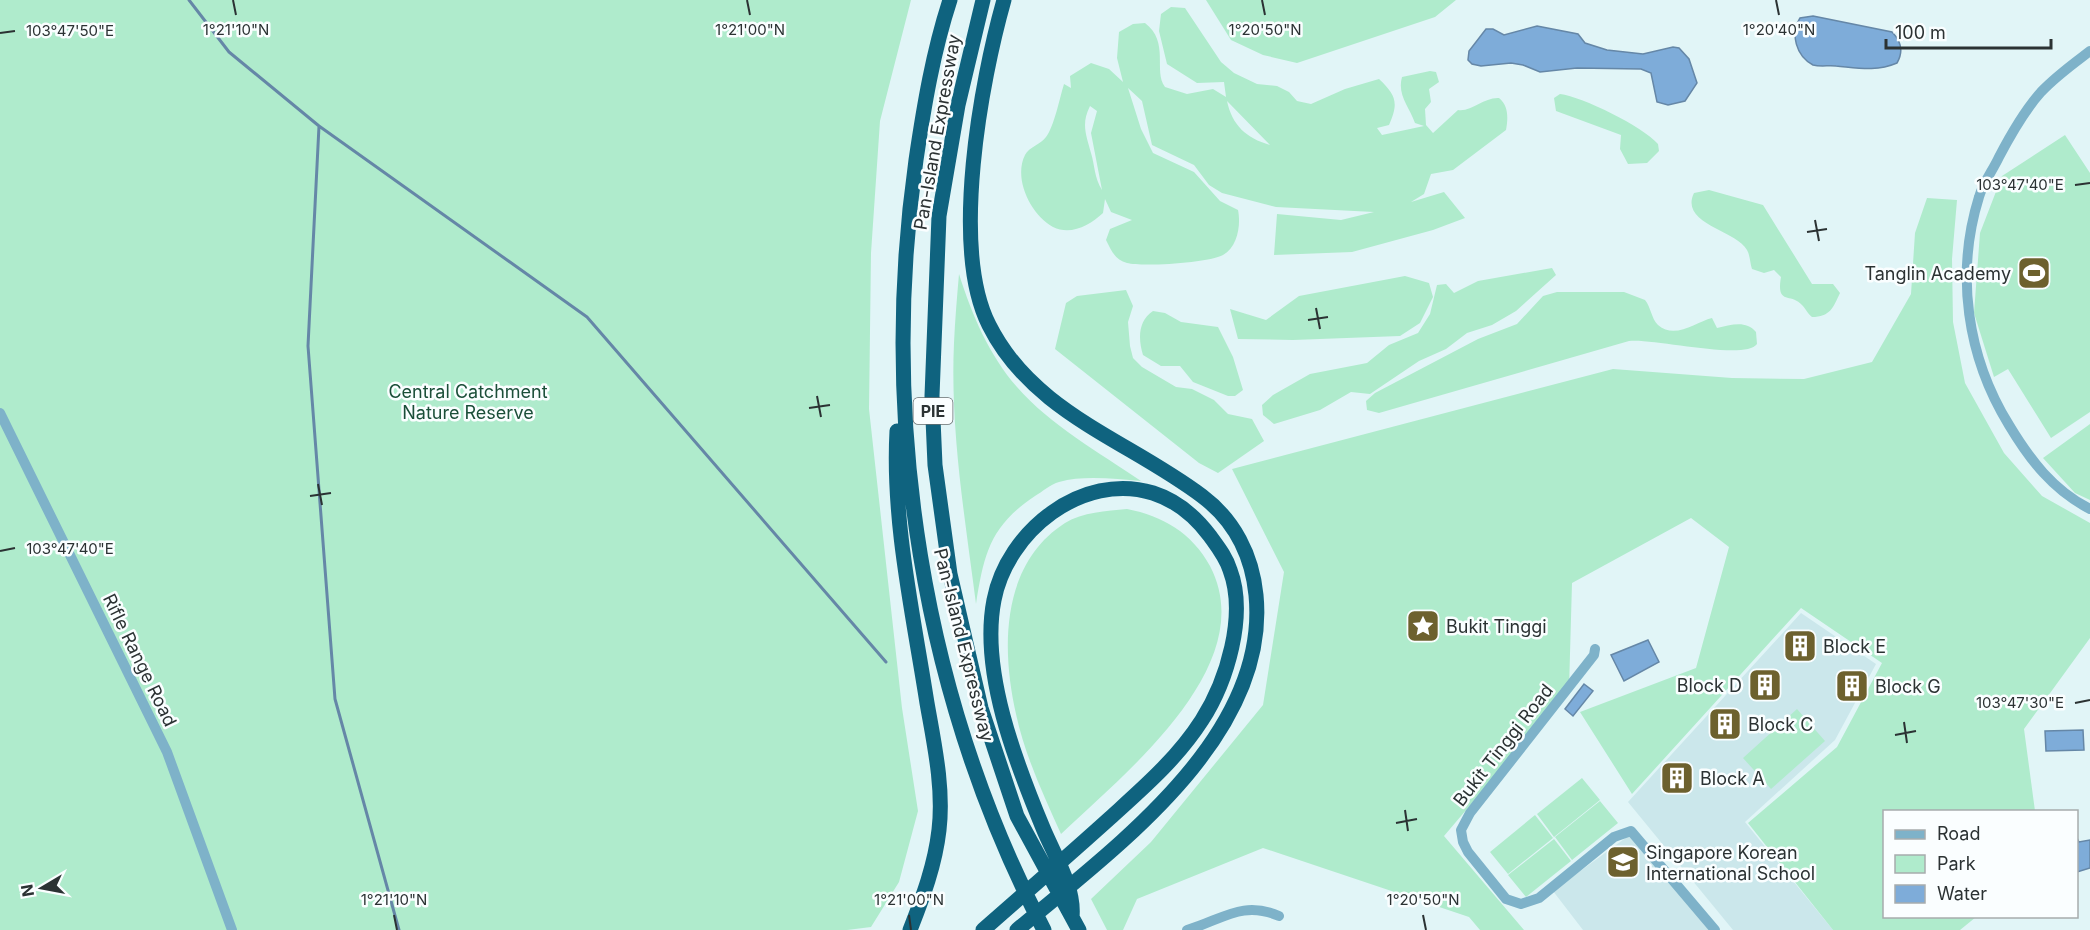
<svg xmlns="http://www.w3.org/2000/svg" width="2090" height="930" font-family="Inter,sans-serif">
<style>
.built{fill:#cbe7eb}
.green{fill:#afebcc;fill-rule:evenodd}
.water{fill:#7eacd9;stroke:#6587a7;stroke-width:1.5}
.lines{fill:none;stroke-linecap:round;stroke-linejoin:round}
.stream{stroke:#6587a7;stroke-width:3}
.minor{stroke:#7eb2c9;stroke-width:10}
.highway{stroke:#0f637f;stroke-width:15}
.ticks{fill:none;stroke:#2b3233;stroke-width:2}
.labels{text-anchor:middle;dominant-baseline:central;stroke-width:5;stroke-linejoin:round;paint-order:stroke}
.shield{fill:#fafeff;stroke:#696f70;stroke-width:1.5}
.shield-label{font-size:16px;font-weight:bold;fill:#2b3233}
.street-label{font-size:18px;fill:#2b3233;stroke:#fafeff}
.poi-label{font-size:18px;fill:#2b3233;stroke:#fafeff;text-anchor:start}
.park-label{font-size:18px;fill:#1b4f39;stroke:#fafeff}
.ticks-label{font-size:15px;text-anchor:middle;fill:#2b3233;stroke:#fafeff;stroke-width:5;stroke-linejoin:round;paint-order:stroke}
</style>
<rect width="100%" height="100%" fill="#e1f5f7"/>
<!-- built -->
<path class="built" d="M 1801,613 L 1876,664 L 1835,740 L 1745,822 L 1833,930 L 1733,930 L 1628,802 Z
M 1631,834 L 1709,930 L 1583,930 L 1553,891 Z"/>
<!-- green -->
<path class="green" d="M 0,0 L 911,0 L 880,121 L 871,253 L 869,409 L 902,708 L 918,811 L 899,882 L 871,927 L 847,930 L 0,930 Z
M 1206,0 L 1456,0 L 1435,17 L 1297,63 L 1263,55 L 1231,40 Z
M 1171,7 L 1185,8 L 1221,62 L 1234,73 L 1257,84 L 1277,86 L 1289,92 L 1297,101 L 1311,104 L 1345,89 L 1379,79 C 1396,95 1399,103 1389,125 L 1377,128 L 1382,135 L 1424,126 L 1415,123 C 1409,106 1397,95 1402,77 L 1430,71 L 1436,72 L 1439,82 L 1429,89 L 1431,102 L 1425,109 L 1426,125 L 1433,133 L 1458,110 C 1472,112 1484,97 1499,98 C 1509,106 1508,119 1506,130 L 1453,170 L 1431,174 L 1424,194 L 1411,202 L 1444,192 L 1465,218 L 1433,230 L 1352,252 L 1274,255 L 1277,214 L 1341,220 L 1374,212 L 1276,207 L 1222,193 L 1209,185 L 1194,165 L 1152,145 L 1142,101 L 1128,88 L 1141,129 L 1153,153 L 1194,172 L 1220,201 L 1238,210 C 1241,224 1238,247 1223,255 C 1209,263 1142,267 1127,263 C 1115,260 1111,250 1106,240 L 1110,229 L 1132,220 L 1111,212 L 1105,199 L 1103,213 C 1090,225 1071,236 1053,227 C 1031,215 1013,179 1025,155 C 1029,147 1041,144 1046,137 C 1054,127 1060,97 1064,84 L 1071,88 L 1070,76 L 1091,63 L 1109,69 L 1123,82 L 1117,58 L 1119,32 L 1133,24 L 1145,23 C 1170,42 1153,71 1165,87 L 1187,94 L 1213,89 L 1226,97 L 1224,82 L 1197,83 L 1167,64 L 1159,31 L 1161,14 ZM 1227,101 L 1270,145 C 1246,138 1232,125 1227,101 ZM 1090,106 L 1097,111 L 1091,133 L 1102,190 C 1094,177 1095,166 1091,153 C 1086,134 1081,124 1090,106 Z
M 1560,94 C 1583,97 1642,126 1658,144 L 1659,151 L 1647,163 L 1628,164 L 1620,149 L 1621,135 L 1556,111 L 1554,98 Z
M 2065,135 L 2090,173 L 2090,412 L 2051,438 L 2008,369 L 1994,377 L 1974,313 L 1980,233 L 2002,176 Z
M 1709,190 L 1763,205 L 1812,284 L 1833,284 L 1840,293 C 1833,308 1830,317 1812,317 C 1807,313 1806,309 1802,305 C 1791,292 1776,306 1781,277 L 1774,270 L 1764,273 L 1752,269 C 1750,263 1750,255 1747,250 C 1736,230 1679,224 1694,193 Z
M 1927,198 L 1957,200 L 1952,259 L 1953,322 L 1965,383 L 2004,453 L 2042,496 L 2090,523 L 2090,638 L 2024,729 L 2035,811 L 1884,812 L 1884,916 L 1976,917 L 1960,930 L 1833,930 L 1748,823 L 1837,747 L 1882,663 L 1801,608 L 1632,794 L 1580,712 L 1696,668 L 1729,547 L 1691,518 L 1572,583 L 1569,689 L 1444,836 L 1524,930 L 1480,930 L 1469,917 L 1263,848 L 1137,899 L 1123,930 L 1107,930 L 1091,899 L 1151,842 L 1263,705 L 1284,572 L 1232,469 L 1613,369 L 1732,378 L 1804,379 L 1872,362 L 1911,294 L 1915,233 Z
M 1552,268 L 1556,275 L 1516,311 L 1492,325 L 1467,333 L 1446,349 L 1419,361 L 1370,394 L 1351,392 L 1320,410 L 1274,424 L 1263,415 L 1262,405 L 1273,395 L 1310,374 L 1367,363 L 1389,345 L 1418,333 L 1430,314 L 1437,285 L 1446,284 L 1454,293 L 1478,281 Z
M 959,274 C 972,315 989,355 1017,387 C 1050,425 1100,453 1141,481 C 1115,479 1084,475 1059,482 C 1051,484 1042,492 1035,496 C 990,526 984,554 976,604 C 965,518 950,430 954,343 C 955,320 957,297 959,274 Z
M 1405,276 L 1429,283 L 1433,297 L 1420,323 L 1400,336 L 1293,340 L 1238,339 L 1230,309 L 1266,320 L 1299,296 Z
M 1126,290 L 1133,306 L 1128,322 L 1130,346 L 1133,358 L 1142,367 L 1176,387 L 1192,389 L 1214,400 L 1228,414 L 1252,419 L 1264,441 L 1218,473 L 1199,463 L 1055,349 L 1066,303 L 1077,296 Z
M 1557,292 L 1624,292 L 1645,300 C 1651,307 1651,318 1658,325 C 1675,340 1696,322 1712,318 L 1717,328 C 1731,325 1746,320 1756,332 L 1757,344 C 1745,361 1654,338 1629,341 L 1379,413 L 1367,410 L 1366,401 L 1375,393 L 1478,339 L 1517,324 L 1543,296 Z
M 1153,311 L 1165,313 L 1181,322 L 1218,327 L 1233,357 L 1243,390 L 1235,396 L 1228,396 L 1193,382 L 1180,366 L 1161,366 L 1143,355 C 1138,339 1138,321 1153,311 Z
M 2090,424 L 2090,500 L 2075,493 L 2043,458 Z
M 1127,509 C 1163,516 1192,533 1210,566 C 1262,665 1124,774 1061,834 C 1044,796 1025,756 1016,714 C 1001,648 1001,564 1065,523 C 1083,512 1106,511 1127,509 Z
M 1797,709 L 1825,741 L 1771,789 L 1743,758 Z
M 1582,778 L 1600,800 L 1554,837 L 1537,814 Z
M 1600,801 L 1618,823 L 1572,860 L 1555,837 Z
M 1535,815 L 1553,838 L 1508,874 L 1490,852 Z
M 1554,839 L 1571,861 L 1526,897 L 1508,875 Z"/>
<!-- water -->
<path class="water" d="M 1813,16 L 1892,32 C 1901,41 1904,51 1897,63 C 1876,72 1858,68 1836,66 C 1829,65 1821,67 1813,65 C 1796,56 1790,34 1800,18 Z
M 1537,26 L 1578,34 L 1585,43 L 1607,50 L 1643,54 L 1673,47 L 1679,48 L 1689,59 L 1697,83 L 1685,101 L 1668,105 L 1657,102 L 1651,73 L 1641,69 L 1577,68 L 1540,72 L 1523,65 L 1511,63 L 1481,66 L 1472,64 L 1468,60 L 1469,51 L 1486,29 L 1493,29 L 1504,35 Z
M 1648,640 L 1659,662 L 1624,681 L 1611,655 Z
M 1584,684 L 1593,691 L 1573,716 L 1565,709 Z
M 2083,730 L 2084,750 L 2046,751 L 2045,731 Z
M 2077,838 L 2079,842 L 2090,840 L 2090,868 L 2077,872 Z"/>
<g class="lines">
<!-- stream -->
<path class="stream" d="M 189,0 L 229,52 L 319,126 L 587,317 L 886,662
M 319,126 L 308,346 L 335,699 L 399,930"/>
<!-- minor -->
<path class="minor" d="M 2090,51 C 2073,64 2056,76 2041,92 C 2024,111 2011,134 1999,157 C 1993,170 1983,183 1979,197 C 1955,274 1967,357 2009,425 C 2030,460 2053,490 2090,509
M 0,413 L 167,752 L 232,930
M 1595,649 L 1594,655 L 1470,813 L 1461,830 L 1463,842 L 1468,852 L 1506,899 L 1521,904 L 1539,898 L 1614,837 L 1631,831 L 1715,930
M 1187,930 C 1222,920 1242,900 1279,916"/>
<!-- highway -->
<path class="highway" d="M 950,0 C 933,52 924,106 916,160 C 879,421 922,696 1044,930
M 983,0 L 958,105 L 939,216 L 932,396 L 935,465 L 950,574 L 981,708 L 1017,816 L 1079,930
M 1004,0 C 981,81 950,248 989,325 C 1033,413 1128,440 1202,496 C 1234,520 1252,555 1256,595 C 1270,737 1113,849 1017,930
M 897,431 C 892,521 913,613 927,703 C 934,743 944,788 939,830 C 935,865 923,897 910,930
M 983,930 C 1025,893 1068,856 1110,818 C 1143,788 1177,759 1202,720 C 1227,681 1247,615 1230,570 C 1226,557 1218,547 1210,536 C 1195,516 1178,501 1153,493 C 1082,471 1007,532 994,600 C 980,671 1016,763 1043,828 C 1054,855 1075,887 1072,917"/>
</g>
<!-- ticks -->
<path class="ticks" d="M 233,0 L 236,15M 747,0 L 750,15M 1262,0 L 1265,15M 1776,0 L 1779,15M 0,33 L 15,31M 2075,185 L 2090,183M 1815,220 L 1819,241M 1807,232 L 1827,229M 1316,308 L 1320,329M 1308,320 L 1328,317M 817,396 L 821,417M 809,408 L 830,405M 318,484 L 322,505M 310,496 L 331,493M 0,551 L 15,548M 2075,703 L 2090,700M 1904,722 L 1907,743M 1895,735 L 1916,731M 1405,810 L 1408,831M 1396,823 L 1417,819M 394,915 L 397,930M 909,915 L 911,930M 1423,915 L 1426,930"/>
<!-- icons -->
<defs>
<symbol id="stadium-square" viewBox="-11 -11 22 22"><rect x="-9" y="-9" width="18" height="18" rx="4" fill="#6d612e" stroke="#fafeff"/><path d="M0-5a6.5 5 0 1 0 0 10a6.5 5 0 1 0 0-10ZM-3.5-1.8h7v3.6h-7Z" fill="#fff"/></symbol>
<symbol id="sight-square" viewBox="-11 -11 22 22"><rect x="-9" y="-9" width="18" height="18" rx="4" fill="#6d612e" stroke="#fafeff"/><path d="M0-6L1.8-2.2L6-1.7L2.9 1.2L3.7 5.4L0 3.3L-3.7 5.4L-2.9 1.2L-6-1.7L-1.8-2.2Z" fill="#fff"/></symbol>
<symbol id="building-square" viewBox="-11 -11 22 22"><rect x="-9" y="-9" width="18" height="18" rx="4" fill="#6d612e" stroke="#fafeff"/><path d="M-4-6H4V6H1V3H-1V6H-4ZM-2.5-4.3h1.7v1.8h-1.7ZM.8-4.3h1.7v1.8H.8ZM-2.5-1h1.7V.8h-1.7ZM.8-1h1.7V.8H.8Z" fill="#fff"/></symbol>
<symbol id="school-square" viewBox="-11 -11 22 22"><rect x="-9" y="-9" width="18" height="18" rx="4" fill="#6d612e" stroke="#fafeff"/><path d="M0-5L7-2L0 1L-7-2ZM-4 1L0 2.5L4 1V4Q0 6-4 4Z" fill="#fff"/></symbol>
</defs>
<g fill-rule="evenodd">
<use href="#stadium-square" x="2015" y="254" width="38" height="38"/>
<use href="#sight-square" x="1404" y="607" width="38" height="38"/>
<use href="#building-square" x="1781" y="627" width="38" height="38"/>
<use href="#building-square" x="1746" y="666" width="38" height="38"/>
<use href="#building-square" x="1833" y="667" width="38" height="38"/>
<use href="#building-square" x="1706" y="705" width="38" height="38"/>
<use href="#building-square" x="1658" y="759" width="38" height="38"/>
<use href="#school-square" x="1604" y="843" width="38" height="38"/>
</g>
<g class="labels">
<!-- shield labels -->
<rect class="shield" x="913.5" y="398" width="39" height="26" rx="4.5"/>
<g class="shield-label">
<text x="933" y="411">PIE</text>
</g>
<!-- street labels -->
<g class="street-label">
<text transform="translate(937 132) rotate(-80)">Pan-Island Expressway</text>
<text transform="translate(964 645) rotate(76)">Pan-Island Expressway</text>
<text transform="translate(140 660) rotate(64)">Rifle Range Road</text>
<text transform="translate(1503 745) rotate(-52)">Bukit Tinggi Road</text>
</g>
<!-- poi labels -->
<g class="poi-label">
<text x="2011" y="273" text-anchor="end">Tanglin Academy</text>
<text x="1446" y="626">Bukit Tinggi</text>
<text x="1823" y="646">Block E</text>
<text x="1742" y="685" text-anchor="end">Block D</text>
<text x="1875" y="686">Block G</text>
<text x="1748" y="724">Block C</text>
<text x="1700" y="778">Block A</text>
<text x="1646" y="852">Singapore Korean<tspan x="1646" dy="21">International School</tspan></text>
</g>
<!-- park labels -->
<g class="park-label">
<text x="468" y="391">Central Catchment<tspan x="468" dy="21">Nature Reserve</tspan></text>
</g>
</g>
<g class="ticks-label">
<text x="236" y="35">1°21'10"N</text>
<text x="750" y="35">1°21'00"N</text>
<text x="1265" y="35">1°20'50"N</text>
<text x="1779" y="35">1°20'40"N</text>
<text x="70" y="36">103°47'50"E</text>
<text x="2020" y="190">103°47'40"E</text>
<text x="70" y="554">103°47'40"E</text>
<text x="2020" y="708">103°47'30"E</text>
<text x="394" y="905">1°21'10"N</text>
<text x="909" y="905">1°21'00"N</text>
<text x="1423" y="905">1°20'50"N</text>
</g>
<!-- legend -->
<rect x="1883" y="810" width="195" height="108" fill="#fafeff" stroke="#a7acad" stroke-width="1.5"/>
<rect x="1895" y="830" width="30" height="9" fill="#7eb2c9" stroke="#a7acad" stroke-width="1.5"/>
<text x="1937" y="840" font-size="18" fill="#2b3233">Road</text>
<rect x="1895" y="855" width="30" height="18" fill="#afebcc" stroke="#a7acad" stroke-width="1.5"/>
<text x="1937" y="870" font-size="18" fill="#2b3233">Park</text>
<rect x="1895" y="885" width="30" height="18" fill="#7eacd9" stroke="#a7acad" stroke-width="1.5"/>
<text x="1937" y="900" font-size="18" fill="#2b3233">Water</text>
<!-- north arrow -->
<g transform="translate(42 888) rotate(260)" stroke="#fafeff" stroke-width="4.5" paint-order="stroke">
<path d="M0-4.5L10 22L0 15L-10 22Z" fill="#2b3233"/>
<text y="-9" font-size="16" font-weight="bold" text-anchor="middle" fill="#2b3233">N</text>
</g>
<!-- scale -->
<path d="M1886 39v9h165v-9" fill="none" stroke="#2b3233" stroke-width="3"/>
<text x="1895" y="39" font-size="18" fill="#2b3233" stroke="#fafeff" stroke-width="4.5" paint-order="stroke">100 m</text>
</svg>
